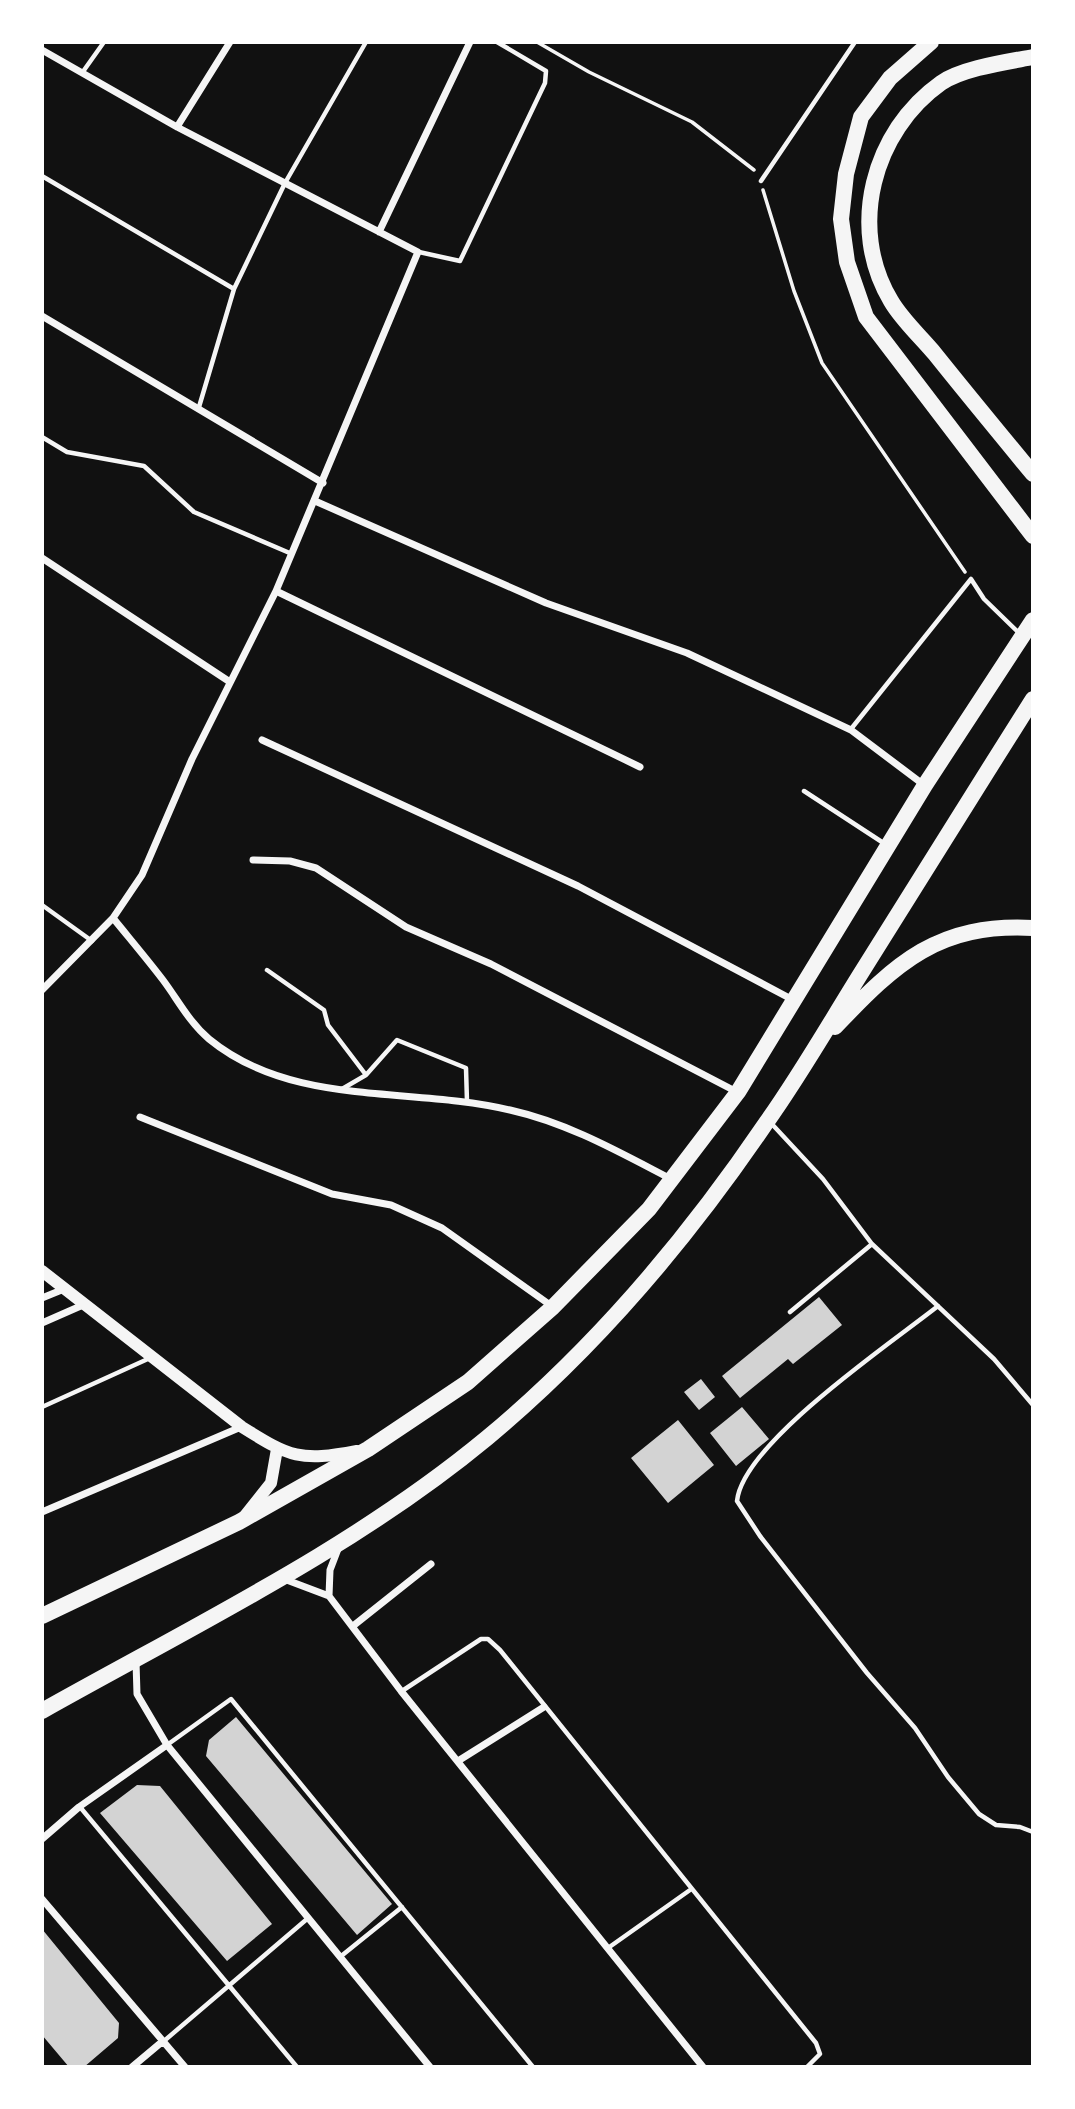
<svg xmlns="http://www.w3.org/2000/svg" width="1075" height="2109" font-family="'Golos Text',sans-serif">
<style>
.building{fill:#d3d3d3}
.lines{fill:none;stroke-linecap:round;stroke-linejoin:round}
.path{stroke:#f5f5f5;stroke-width:3.5}
.service{stroke:#f5f5f5;stroke-width:4.5}
.minor{stroke:#f5f5f5;stroke-width:7}
.tertiary{stroke:#f5f5f5;stroke-width:12}
.trunk{stroke:#f5f5f5;stroke-width:16}
</style>
<rect width="100%" height="100%" fill="#111"/>
<!-- building -->
<path class="building" d="M 819,1297 L 842,1325 L 793,1364 L 788,1359 L 740,1398 L 722,1376 Z
M 701,1379 L 715,1397 L 699,1410 L 684,1392 Z
M 742,1407 L 769,1439 L 736,1466 L 710,1433 Z
M 678,1420 L 714,1465 L 668,1503 L 631,1458 Z
M 236,1717 L 392,1904 L 357,1935 L 206,1756 L 209,1740 Z
M 137,1785 L 160,1786 L 272,1924 L 227,1961 L 100,1813 Z
M 42,1929 L 119,2023 L 118,2038 L 84,2067 L 69,2067 L 42,2035 Z"/>
<g class="lines">
<!-- path -->
<path class="path" d="M 537,42 L 589,72 L 692,122 L 754,170
M 763,190 L 794,291 L 822,363 L 965,572"/>
<!-- service -->
<path class="service" d="M 82,73 L 104,42
M 42,176 L 234,289
M 761,181 L 855,42
M 419,252 L 460,261 L 545,83 L 546,71 L 497,42
M 199,407 L 234,289 L 285,183 L 366,42
M 42,437 L 67,452 L 144,466 L 194,512 L 292,554
M 851,729 L 971,579 L 984,599 L 1019,633
M 804,791 L 885,844
M 42,905 L 92,941
M 267,970 L 324,1010 L 328,1025 L 366,1075
M 342,1089 L 366,1075 L 397,1040 L 466,1068 L 467,1102
M 770,1122 L 823,1179 L 872,1244 L 994,1359 L 1033,1405
M 938,1306 C 890,1344 743,1443 737,1501 L 760,1536 L 867,1673 L 915,1728 L 948,1777 L 979,1814 L 996,1825 L 1020,1827 L 1033,1832
M 790,1312 L 872,1244
M 42,1407 L 150,1358
M 402,1691 L 481,1639 L 488,1639 L 500,1650 L 816,2043 L 820,2054 L 807,2067
M 167,1745 L 231,1699 L 533,2067
M 80,1807 L 297,2067
M 608,1948 L 690,1890
M 340,1957 L 402,1907
M 164,2041 L 307,1919"/>
<!-- minor -->
<path class="minor" d="M 42,50 L 177,127 L 418,252 L 276,591 L 192,759 L 142,875 L 113,918 L 42,990
M 177,127 L 230,42
M 379,232 L 470,42
M 42,316 L 323,483
M 315,501 L 546,603 L 687,653 L 851,730 L 924,785
M 42,558 L 230,682
M 276,591 L 640,767
M 262,740 L 578,886 L 795,1001
M 253,860 L 290,861 L 316,868 L 406,927 L 491,964 L 737,1092
M 113,918 C 130,939 147,959 163,980 C 178,1000 189,1022 209,1039 C 293,1108 410,1086 510,1110 C 568,1123 619,1152 671,1179
M 140,1117 L 332,1194 L 391,1205 L 442,1228 L 553,1307
M 42,1298 L 64,1289
M 42,1323 L 83,1305
M 42,1512 L 241,1427
M 284,1579 L 329,1596 L 401,1691 L 703,2067
M 329,1596 L 330,1570 L 338,1549
M 353,1626 L 431,1564
M 136,1662 L 137,1694 L 167,1745 L 430,2067
M 458,1761 L 544,1707
M 42,1839 L 79,1807 L 167,1745
M 42,1899 L 185,2067
M 132,2067 L 163,2041"/>
<!-- tertiary -->
<path class="tertiary" d="M 42,1271 L 242,1427 C 290,1457 300,1462 357,1451
M 244,1517 L 271,1483 L 277,1449"/>
<!-- trunk -->
<path class="trunk" d="M 931,42 L 890,78 L 861,117 L 846,174 L 841,219 L 847,262 L 866,317 L 1033,536
M 1033,57 C 1007,62 963,68 941,83 C 873,131 847,228 891,301 C 902,320 921,337 935,354 C 967,394 1000,434 1033,474
M 835,1027 C 897,962 938,923 1033,928
M 42,1616 L 239,1522 L 368,1449 L 468,1382 L 553,1307 L 649,1209 L 738,1092 L 925,785 L 1033,620
M 42,1711 C 193,1626 353,1549 487,1438 C 594,1349 688,1238 766,1123 C 801,1074 831,1021 863,970 C 920,879 976,789 1033,699"/>
</g>
<!-- border -->
<rect width="1075" height="2109" fill="none" stroke="#ffffff" stroke-width="88"/>
</svg>
